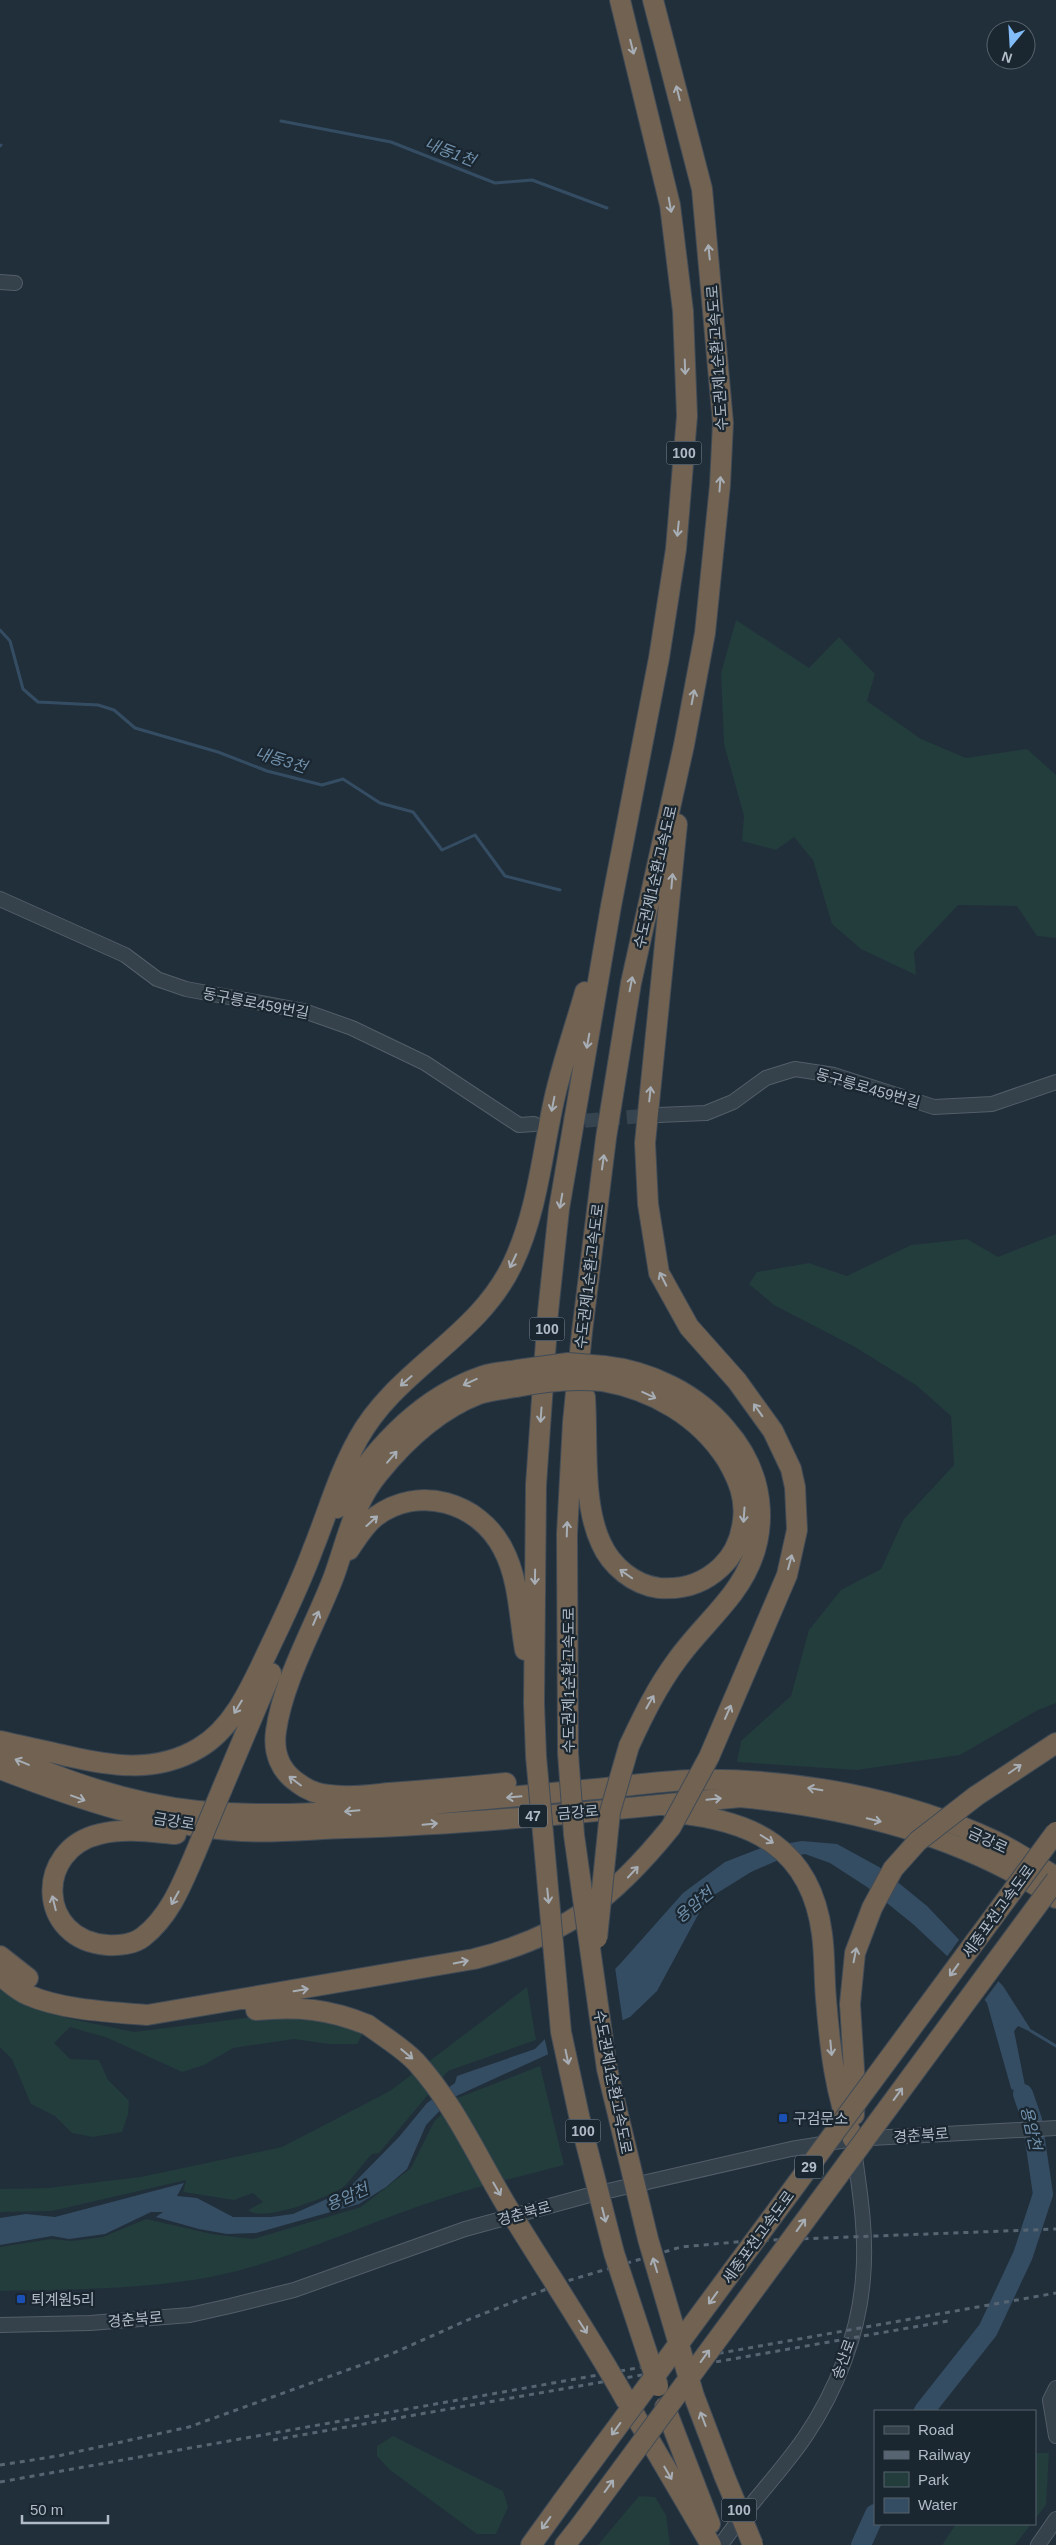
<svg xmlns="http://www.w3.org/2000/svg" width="1056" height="2545" font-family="Helvetica,'Noto Sans KR',sans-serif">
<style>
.green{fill:#233c3c}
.water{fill:#354d63}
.pier{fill:#212f3b}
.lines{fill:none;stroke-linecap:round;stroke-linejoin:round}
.stream{stroke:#354d63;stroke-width:3}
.river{stroke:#354d63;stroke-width:20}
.minor-tunnel{stroke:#364450;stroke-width:14;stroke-dasharray:14 7;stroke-linecap:butt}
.minor-casing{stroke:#535e69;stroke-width:16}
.highway-casing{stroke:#404b56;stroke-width:22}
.minor{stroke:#35414b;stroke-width:14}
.highway{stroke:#716252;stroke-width:20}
.rail{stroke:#576572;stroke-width:3;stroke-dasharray:5 5;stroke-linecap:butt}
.highway-bridge-casing{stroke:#404b56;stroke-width:22;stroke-linecap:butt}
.highway-bridge{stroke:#716252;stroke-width:20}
.oneway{stroke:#a7aeb5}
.transit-dot{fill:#1a4fb4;stroke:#1a2630;stroke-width:2}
.labels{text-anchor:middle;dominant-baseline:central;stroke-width:4.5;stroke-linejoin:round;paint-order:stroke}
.shield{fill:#1a2630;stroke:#838e9a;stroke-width:1}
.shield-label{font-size:14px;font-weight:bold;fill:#b0bbc7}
.street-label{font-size:15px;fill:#b0bbc7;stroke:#1a2630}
.poi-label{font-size:15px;fill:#b0bbc7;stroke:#1a2630;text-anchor:start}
.water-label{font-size:16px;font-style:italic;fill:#7090ab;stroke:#1a2630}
</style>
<rect width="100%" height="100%" fill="#212f3b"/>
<!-- green -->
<path class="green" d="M 736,620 L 809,668 L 839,637 L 875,674 L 867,701 L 921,739 L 966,758 L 1027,749 L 1056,775 L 1056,938 L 1037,936 L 1017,906 L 958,905 L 914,952 L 916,975 L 861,949 L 832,924 L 813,860 L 794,837 L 776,850 L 742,841 L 744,816 L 724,744 L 721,673 Z
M 1056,1234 L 1056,1703 L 1038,1710 L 960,1755 L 857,1770 L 737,1762 L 741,1741 L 791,1696 L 809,1630 L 841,1590 L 881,1569 L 904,1519 L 954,1465 L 951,1416 L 916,1385 L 855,1347 L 774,1305 L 749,1284 L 757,1272 L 809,1263 L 847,1276 L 911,1245 L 967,1239 L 998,1257 Z
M 0,1986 L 15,1999 L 67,2018 L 134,2032 L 287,2013 L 341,2024 L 363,2033 L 357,2044 L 329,2044 L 294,2039 L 233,2048 L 204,2065 L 182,2072 L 108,2038 L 70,2027 L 54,2043 L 70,2059 L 99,2060 L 108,2080 L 129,2101 L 128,2114 L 122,2132 L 93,2137 L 72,2133 L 55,2116 L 31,2104 L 12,2059 L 0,2047 Z
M 527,1987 L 536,2040 L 448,2071 L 379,2153 L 372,2154 C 364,2162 349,2183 342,2188 C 326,2198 262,2223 248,2210 L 263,2202 L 253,2193 L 234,2200 L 183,2192 L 186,2180 L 52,2211 L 0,2212 L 0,2189 L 48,2188 L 141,2177 L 282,2147 L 390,2091 Z
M 540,2066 L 564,2165 C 523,2176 480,2185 440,2199 C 373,2221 309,2251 241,2270 C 167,2290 76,2289 0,2291 L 0,2247 L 51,2239 L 72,2241 L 103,2237 L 146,2219 L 212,2234 L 253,2239 L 361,2207 L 411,2168 L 434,2122 L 455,2099 Z
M 393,2436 L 503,2491 L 508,2507 L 496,2534 L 477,2534 L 390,2470 L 377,2456 L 377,2446 Z
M 1035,2453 L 1049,2453 L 1046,2505 L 1035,2519 Z
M 639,2496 L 655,2497 L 666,2515 L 670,2545 L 598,2545 Z
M 956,2524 L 1031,2524 L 1015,2545 L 942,2545 Z"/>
<!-- water -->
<path class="water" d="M 802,1841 L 837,1844 L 879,1867 L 927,1906 L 1003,1986 L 1033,2033 L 1018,2026 L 1014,2031 L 1032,2120 L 1011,2088 L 987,2003 L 962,1970 L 913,1924 L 867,1887 L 830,1863 L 805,1854 L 783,1858 L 751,1872 L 706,1900 L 657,1991 L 630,2017 L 452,2098 L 426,2125 L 407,2169 L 386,2187 L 359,2204 L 256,2233 L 227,2234 L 199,2229 L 156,2217 L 163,2212 L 151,2212 L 105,2234 L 69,2239 L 52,2236 L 0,2245 L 0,2218 L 26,2214 L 55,2217 L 184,2183 L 177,2196 L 197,2198 L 233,2217 L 271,2217 L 293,2214 L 347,2190 L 399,2137 L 427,2103 L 455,2083 L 457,2076 L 535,2049 L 620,1964 L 683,1893 L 725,1862 L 761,1848 Z"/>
<!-- pier -->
<path class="pier" d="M 961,1937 L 1000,1979 L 983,2002 L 960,1971 L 946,1958 Z
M 615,1967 L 623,2023 L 549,2058 L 544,2036 Z
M 1028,2089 L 1034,2119 L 1032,2122 L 1010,2090 Z"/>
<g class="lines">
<!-- stream -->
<path class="stream" d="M 281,121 L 391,142 L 495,183 L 532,180 L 607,208
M 0,146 L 1,145
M 0,630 L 10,641 L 23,689 L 38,702 L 98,705 L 114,710 L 135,728 L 218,752 L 267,771 L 322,785 L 343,779 L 380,803 L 413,812 L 442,850 L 475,835 L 505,876 L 560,890
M 1031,2031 L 1056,2046"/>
<!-- river -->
<path class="river" d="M 924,2411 L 988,2330 L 1023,2255 L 1043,2194 L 1032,2120 L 1023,2094
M 861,2545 L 875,2514"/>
<!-- minor-tunnel -->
<path class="minor-tunnel" d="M 543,1124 L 656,1115"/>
<defs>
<path id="minor" d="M 0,282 L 15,283
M 0,899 L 125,955 L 157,979 L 186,989 L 304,1011 L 352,1028 L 425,1063 L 519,1125 L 534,1124
M 658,1115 L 706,1113 L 733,1102 L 766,1078 L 795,1069 L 834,1075 L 934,1107 L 992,1104 L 1056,1082
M 0,2325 L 90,2323 L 190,2315 L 230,2306 L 294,2290 L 465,2229 L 586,2196 L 791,2149 L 853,2139 L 1056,2128
M 1056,2388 L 1050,2400 L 1056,2436
M 721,2545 C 746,2507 779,2475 805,2437 C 836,2391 859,2334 863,2278 C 867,2235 860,2193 854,2150
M 1038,2545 L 1056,2519"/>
<path id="highway" d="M 677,824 L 645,1143 L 648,1204 L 659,1273 L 689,1327 L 737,1381 L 773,1431 L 791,1469 L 795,1487 L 797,1530 L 787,1575 L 709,1757
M 604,1366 C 650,1371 696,1393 726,1429 C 768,1477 772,1541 733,1593 C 716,1616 694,1636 677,1660 C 657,1687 643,1716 629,1746
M 585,1397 C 588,1441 582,1503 601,1543 C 611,1566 634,1585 659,1588 C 682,1590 703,1584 721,1567 C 735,1554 741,1539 743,1520 C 746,1498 738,1479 727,1460 C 699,1416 653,1390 602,1381
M 337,1508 C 371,1452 419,1398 483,1376 C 493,1372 506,1372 517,1370
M 349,1550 C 357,1538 364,1526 375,1517 C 418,1484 479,1502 503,1549 C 519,1579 519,1616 525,1650
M 0,1741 C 21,1746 42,1750 63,1755 C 109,1766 156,1774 199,1748 C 233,1728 251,1687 267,1653 C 283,1619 300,1585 313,1549 C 328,1512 338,1475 358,1439 C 396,1369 479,1337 513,1263 C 538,1210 542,1152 555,1096 C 563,1061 575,1027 585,992
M 0,1753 C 63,1780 129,1804 198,1811 C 273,1818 347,1812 421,1805 C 479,1800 537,1794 595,1789 C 627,1786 660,1781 693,1780 C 795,1778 902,1798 995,1841 C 1016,1851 1036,1865 1056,1877
M 568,1753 L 567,1534 L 573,1422 L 582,1332 L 606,1138 L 631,983 L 684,745 L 705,633 L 720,485 L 723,423 L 702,189 L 653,0
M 536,1756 L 534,1703 L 536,1485 L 548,1312 L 559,1209 L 611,906 L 659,658 L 676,549 L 687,416 L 683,311 L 670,205 L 620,0
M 0,1769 C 78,1799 157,1826 241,1831 C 276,1833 312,1829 347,1828 C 478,1824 609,1810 740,1797 C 851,1808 961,1835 1056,1898
M 506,1783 C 467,1787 428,1790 389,1793 C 369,1795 349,1798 329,1795 C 318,1794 307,1790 298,1783 C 280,1771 273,1752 276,1731 C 283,1680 316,1624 334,1576 C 347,1540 354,1502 379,1473 C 405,1441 440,1409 479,1394 C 490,1390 504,1389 516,1387
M 222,1789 L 271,1673
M 976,1796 L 1056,1743
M 674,1813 C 753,1820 811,1848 822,1934 C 825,1956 824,1977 826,1999 C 830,2048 835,2094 853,2139
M 176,1834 C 151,1832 125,1828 100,1834 C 34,1849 37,1940 107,1945 C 119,1946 134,1944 143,1937 C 170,1916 182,1884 195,1854
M 0,1956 L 28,1978
M 0,1975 C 8,1982 18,1991 28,1995 C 62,2010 110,2012 147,2015 L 474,1959 C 565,1936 613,1899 671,1827
M 850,2004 L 855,2085 L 854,2115
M 256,2010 C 298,2006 329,2009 368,2025
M 694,2396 L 724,2475
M 626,2400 L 711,2545
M 665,2407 L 710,2524
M 531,2545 L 562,2502
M 565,2545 L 580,2526"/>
</defs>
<!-- minor casing -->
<use href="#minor" class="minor-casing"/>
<!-- highway casing -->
<use href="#highway" class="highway-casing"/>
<!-- minor -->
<use href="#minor" class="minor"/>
<!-- highway -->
<use href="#highway" class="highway"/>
<!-- rail -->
<path class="rail" d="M 273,2440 L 948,2321
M 0,2465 L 58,2456 L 189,2427 L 389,2355 L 470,2319 L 567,2281 L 681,2247 L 747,2241 L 1056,2229
M 0,2482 L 1056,2293"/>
<defs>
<path id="highway-bridge" d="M 517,1370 L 568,1363 L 604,1366
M 516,1387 C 545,1381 573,1378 602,1381
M 568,1753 L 574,1835 L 607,2069 L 648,2239 L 694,2396
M 536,1756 L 561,2032 L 580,2120 L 614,2253 L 658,2386
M 671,1827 L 709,1757
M 195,1854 L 222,1789
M 597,1938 L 610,1812 L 629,1746
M 850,2004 L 855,1953 L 872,1908 L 893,1869 L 918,1841 L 976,1796
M 368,2025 C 384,2037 403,2048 416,2062 C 456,2106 480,2163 511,2213 C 549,2275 590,2336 626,2400
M 724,2475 L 753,2545
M 562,2502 L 1056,1832
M 580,2526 L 1056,1880"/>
</defs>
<!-- highway-bridge casing -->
<use href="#highway-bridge" class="highway-bridge-casing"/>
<!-- highway-bridge -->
<use href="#highway-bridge" class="highway-bridge"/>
</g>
<!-- one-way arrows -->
<defs><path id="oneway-shaft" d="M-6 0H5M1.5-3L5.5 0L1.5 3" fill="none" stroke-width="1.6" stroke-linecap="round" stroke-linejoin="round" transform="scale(1.25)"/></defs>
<g class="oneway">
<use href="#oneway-shaft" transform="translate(632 47) rotate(76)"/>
<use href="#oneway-shaft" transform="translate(678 93) rotate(-104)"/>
<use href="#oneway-shaft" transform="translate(670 205) rotate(80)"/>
<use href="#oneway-shaft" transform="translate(709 252) rotate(-96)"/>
<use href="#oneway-shaft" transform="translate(685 367) rotate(88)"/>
<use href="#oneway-shaft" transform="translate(720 484) rotate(-86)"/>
<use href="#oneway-shaft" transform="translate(678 529) rotate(96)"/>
<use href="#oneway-shaft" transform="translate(693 697) rotate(-79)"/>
<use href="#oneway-shaft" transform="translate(672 881) rotate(-85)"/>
<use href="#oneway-shaft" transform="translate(631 984) rotate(-79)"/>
<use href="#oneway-shaft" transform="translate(588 1041) rotate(100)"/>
<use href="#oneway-shaft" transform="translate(650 1094) rotate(-84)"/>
<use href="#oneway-shaft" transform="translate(553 1104) rotate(101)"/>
<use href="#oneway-shaft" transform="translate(603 1162) rotate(-82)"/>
<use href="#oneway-shaft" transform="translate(561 1201) rotate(100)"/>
<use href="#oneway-shaft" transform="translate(513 1261) rotate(115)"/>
<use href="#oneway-shaft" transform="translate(663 1279) rotate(-117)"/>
<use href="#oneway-shaft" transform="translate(406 1381) rotate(139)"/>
<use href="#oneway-shaft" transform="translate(470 1382) rotate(155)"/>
<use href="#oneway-shaft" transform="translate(649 1395) rotate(25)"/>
<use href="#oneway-shaft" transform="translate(758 1410) rotate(-125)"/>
<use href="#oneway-shaft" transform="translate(541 1415) rotate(94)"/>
<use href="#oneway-shaft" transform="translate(392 1457) rotate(-49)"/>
<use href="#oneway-shaft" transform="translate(744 1515) rotate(94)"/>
<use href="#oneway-shaft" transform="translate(372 1521) rotate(-42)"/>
<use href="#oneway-shaft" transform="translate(567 1529) rotate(-88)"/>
<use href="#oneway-shaft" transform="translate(790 1562) rotate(-75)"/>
<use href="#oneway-shaft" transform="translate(626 1574) rotate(-145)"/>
<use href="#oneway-shaft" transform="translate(535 1577) rotate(91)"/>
<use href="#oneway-shaft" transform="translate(316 1618) rotate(-67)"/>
<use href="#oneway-shaft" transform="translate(650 1702) rotate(-60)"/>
<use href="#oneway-shaft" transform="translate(238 1707) rotate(121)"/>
<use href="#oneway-shaft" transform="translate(728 1712) rotate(-66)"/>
<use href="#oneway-shaft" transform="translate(22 1762) rotate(-158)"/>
<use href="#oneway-shaft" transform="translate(1015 1769) rotate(-35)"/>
<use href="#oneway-shaft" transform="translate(295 1781) rotate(-143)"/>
<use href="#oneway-shaft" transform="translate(815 1789) rotate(-171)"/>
<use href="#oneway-shaft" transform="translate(514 1797) rotate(175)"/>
<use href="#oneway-shaft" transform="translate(78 1798) rotate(20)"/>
<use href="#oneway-shaft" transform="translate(714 1799) rotate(-6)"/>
<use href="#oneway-shaft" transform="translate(352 1811) rotate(175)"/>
<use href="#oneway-shaft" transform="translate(874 1820) rotate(14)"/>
<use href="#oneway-shaft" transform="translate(430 1824) rotate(-5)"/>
<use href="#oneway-shaft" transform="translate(767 1839) rotate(32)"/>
<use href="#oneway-shaft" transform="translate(633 1872) rotate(-47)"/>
<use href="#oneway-shaft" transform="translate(548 1896) rotate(84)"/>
<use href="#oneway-shaft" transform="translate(175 1898) rotate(119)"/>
<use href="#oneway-shaft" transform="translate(54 1903) rotate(-104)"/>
<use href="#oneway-shaft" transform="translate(855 1955) rotate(-79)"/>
<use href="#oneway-shaft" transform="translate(461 1962) rotate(-12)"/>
<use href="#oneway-shaft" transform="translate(954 1970) rotate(126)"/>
<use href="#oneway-shaft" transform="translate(301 1990) rotate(-9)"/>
<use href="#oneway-shaft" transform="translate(831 2048) rotate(85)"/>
<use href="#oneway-shaft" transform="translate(407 2054) rotate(40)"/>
<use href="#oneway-shaft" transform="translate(567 2057) rotate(78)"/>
<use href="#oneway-shaft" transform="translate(898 2094) rotate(-54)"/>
<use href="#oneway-shaft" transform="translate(497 2189) rotate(60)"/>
<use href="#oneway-shaft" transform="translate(604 2215) rotate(76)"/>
<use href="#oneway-shaft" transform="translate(801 2225) rotate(-54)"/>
<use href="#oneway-shaft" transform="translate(655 2265) rotate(-107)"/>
<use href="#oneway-shaft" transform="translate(713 2298) rotate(126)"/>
<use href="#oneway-shaft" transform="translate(583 2327) rotate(57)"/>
<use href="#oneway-shaft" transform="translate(705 2356) rotate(-54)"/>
<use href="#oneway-shaft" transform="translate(703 2419) rotate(-111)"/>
<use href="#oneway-shaft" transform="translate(616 2429) rotate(126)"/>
<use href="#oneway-shaft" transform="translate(668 2473) rotate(60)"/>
<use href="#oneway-shaft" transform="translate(609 2486) rotate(-54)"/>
<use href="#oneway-shaft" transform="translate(546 2523) rotate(126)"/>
</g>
<!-- markers -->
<g class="transit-dot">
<rect x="778" y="2113" width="10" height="10" rx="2.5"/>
<rect x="16" y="2294" width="10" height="10" rx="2.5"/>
</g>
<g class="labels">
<!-- shield labels -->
<g class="shield">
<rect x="666.5" y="441.5" width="35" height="23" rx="4"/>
<rect x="529.5" y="1317.5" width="35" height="23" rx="4"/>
<rect x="519" y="1804.5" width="28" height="23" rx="4"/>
<rect x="565.5" y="2119.5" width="35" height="23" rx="4"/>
<rect x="795" y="2155.5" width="28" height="23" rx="4"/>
<rect x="721.5" y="2498.5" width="35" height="23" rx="4"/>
</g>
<g class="shield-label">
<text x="684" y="453">100</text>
<text x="547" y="1329">100</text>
<text x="533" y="1816">47</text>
<text x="583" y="2131">100</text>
<text x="809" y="2167">29</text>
<text x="739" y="2510">100</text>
</g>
<!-- street labels -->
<g class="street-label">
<text transform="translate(717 358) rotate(-94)">수도권제1순환고속도로</text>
<text transform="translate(655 877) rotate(-77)">수도권제1순환고속도로</text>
<text transform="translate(256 1003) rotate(11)">동구릉로459번길</text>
<text transform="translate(868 1088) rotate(16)">동구릉로459번길</text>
<text transform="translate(589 1276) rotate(-83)">수도권제1순환고속도로</text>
<text transform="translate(568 1680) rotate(-90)">수도권제1순환고속도로</text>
<text transform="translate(578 1812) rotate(-5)">금강로</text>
<text transform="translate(174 1821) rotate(9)">금강로</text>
<text transform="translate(988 1840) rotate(25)">금강로</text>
<text transform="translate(998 1911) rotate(-54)">세종포천고속도로</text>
<text transform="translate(613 2082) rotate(79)">수도권제1순환고속도로</text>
<text transform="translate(921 2135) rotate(-4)">경춘북로</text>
<text transform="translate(524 2213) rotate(-15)">경춘북로</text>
<text transform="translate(758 2237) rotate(-54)">세종포천고속도로</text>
<text transform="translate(135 2319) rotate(-5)">경춘북로</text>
<text transform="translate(843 2359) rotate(-70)">송산로</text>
</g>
<!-- poi labels -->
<g class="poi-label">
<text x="793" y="2118">구검문소</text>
<text x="31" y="2299">퇴계원5리</text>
</g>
<!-- water labels -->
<g class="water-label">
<text transform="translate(450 152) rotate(21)">내동1천</text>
<text transform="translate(281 760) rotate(17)">내동3천</text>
<text transform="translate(694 1905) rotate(-40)">용암천</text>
<text transform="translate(1031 2128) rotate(77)">용암천</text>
<text transform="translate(347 2197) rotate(-24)">용암천</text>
</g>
</g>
<!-- legend -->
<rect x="874" y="2410" width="162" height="115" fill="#1a2630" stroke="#56626c"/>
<rect x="884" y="2426" width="25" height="8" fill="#35414b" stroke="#56626c"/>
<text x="918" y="2435" font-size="15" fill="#b0bbc7">Road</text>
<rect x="884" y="2451" width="25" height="8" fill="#576572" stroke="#56626c"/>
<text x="918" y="2460" font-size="15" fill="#b0bbc7">Railway</text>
<rect x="884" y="2472" width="25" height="15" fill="#233c3c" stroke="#56626c"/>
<text x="918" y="2485" font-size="15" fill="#b0bbc7">Park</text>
<rect x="884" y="2498" width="25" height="15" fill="#354d63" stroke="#56626c"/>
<text x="918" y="2510" font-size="15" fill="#b0bbc7">Water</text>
<!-- north arrow -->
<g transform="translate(1011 45) rotate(198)"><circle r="24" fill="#1a2630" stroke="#56626c"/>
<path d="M0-4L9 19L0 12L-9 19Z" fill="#82bdfa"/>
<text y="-8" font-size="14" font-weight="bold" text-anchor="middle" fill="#b0bbc7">N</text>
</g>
<!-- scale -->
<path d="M22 2515v8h86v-8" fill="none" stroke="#b0bbc7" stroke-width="2.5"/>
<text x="30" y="2515" font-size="15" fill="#b0bbc7" stroke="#1a2630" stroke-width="4" paint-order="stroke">50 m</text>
</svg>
